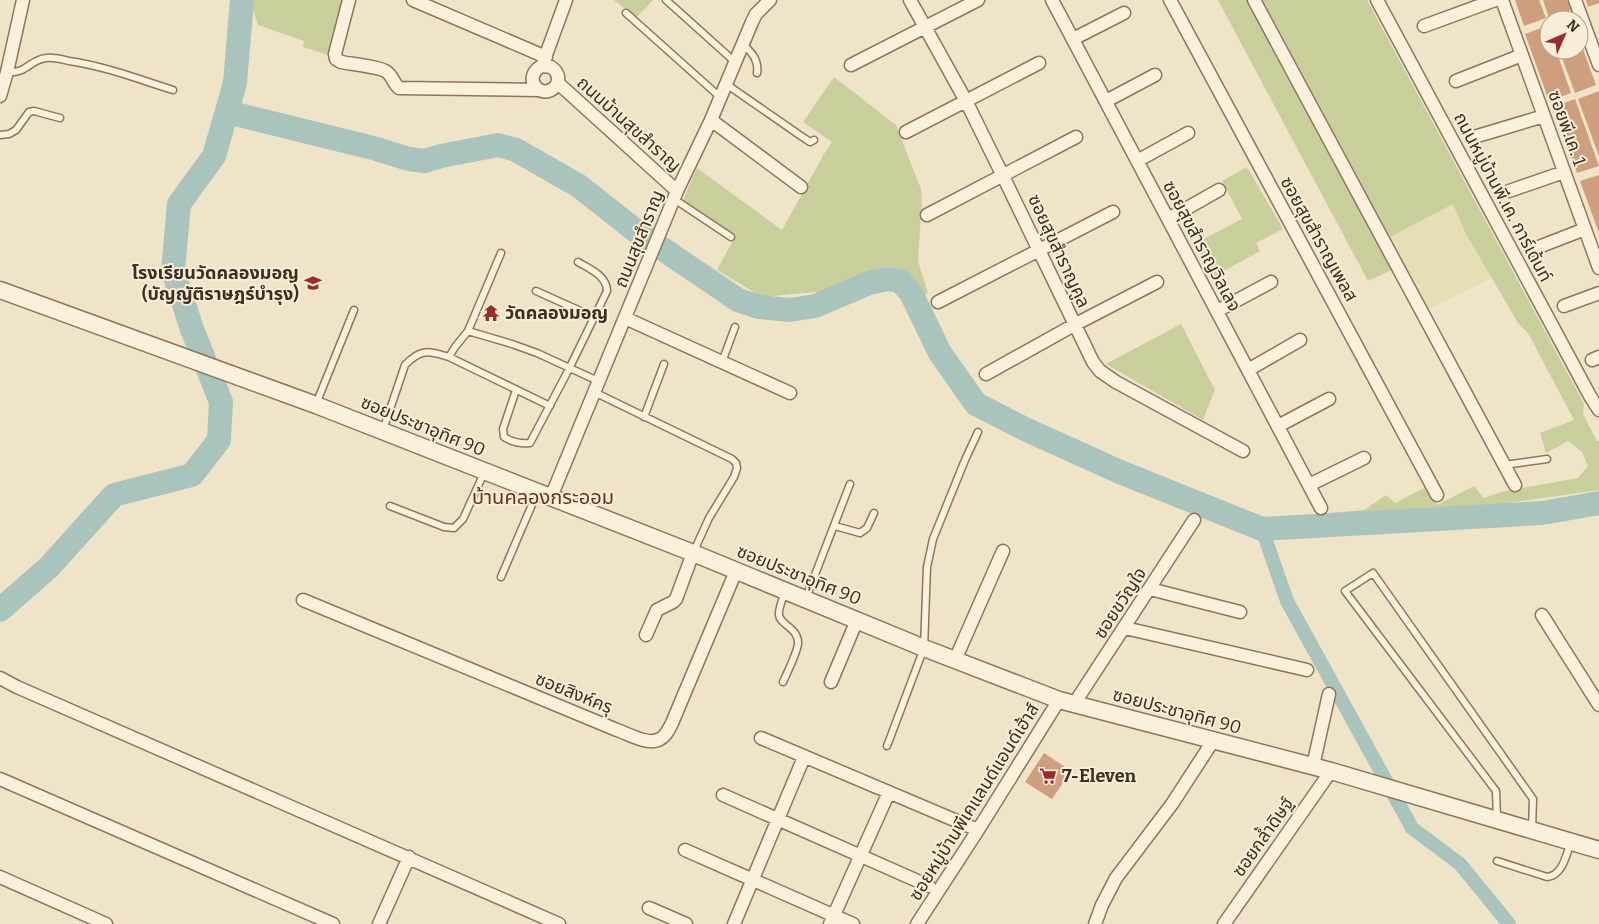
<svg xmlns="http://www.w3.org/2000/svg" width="1599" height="924" font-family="Bitter,'Noto Sans Thai',serif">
	<rect width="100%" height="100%" fill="#f0e4c8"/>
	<path fill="#e6deb5" d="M1453,203l13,31 26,44 -66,32 -38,-72z"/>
	<path fill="#c9cf9b" d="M250,0h93l-12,56 -28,-9 1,-6 -46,-16z
		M614,0h39l-17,18z
		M1218,0h30l146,269 -26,12z
		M1261,0h106l217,404 -1,10 14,27h2v49l-145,21 -172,6 82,-7 22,-15 9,8 29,-15 13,17 37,-19 10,12 17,-6 77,-14 10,-12 -6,-14 -14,-11 -22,12 -6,-20 34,-13 -46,-87 -10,-10 -52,-89 -13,-30 -65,34z
		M834,77l62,48 25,64 1,12 -4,60 10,32 -6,3 -14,-16 -10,-8 -13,-2 -30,6 -29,15 -64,6 -45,-27 19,-35 -53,-35 14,-32 85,62 42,-76 8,-12 -29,-20z
		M1247,167l36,62 -27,14 4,8 -47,26 -19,-33 48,-25 -20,-38z
		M1181,324l34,66 -12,30 -97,-56z"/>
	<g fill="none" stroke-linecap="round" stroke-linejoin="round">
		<path stroke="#a9c4bc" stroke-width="14" d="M1262,529l25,72 125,227 48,36 49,60"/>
		<path stroke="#a9c4bc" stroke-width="24" d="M227,112l146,36 36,11 16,2 16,-5 57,-11 18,5 63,36 57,45 102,69 21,7 31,3 25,-4 54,-23 19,-4 12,2 11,12 29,60 36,51 51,26 93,42 142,57 280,-16 57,-10
			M0,610l49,-43 65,-72 78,-20 27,-35 2,-38 -29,-73 -19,-58 6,-67 35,-48 21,-73 7,-83"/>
	</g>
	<path fill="#cf9f7d" d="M1515,0h24l7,18 -22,8z
		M1543,0h24l4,10 -22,8z
		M1586,0h13v3l-11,4z
		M1547,26l2,6v18h7l15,43 -22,8 -24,-67z
		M1579,38l17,47 -21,8 -16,-43h20z
		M1599,91v65l-21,-57z
		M1575,99l24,67 -22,7 -24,-66z
		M1599,175v58l-19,-52z
		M1044,753l27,18 -19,28 -27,-17z"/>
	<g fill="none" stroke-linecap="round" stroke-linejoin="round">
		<g stroke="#8d765c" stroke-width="9">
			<path id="service" d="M666,0l69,62
				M626,13l94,84
				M743,44c9,9 16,16 14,29
				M7,72c20,2 22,-12 39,-14 7,-1 15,1 23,3 35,5 69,18 104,29
				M726,84l75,52 9,6 4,-2
				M0,135l9,-1 7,-4 13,-18 5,-1 26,7
				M674,199l57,38
				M536,291l58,26
				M468,331l33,-78
				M449,357l101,49
				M722,362l13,-35
				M516,390l-13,39 1,8c8,5 17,7 26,6l39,-74 38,-78c0,-15 -17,-22 -29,-29
				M594,392l138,67 4,4 1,5 -3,9 -25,41 -15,33
				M316,404l38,-94
				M644,417l20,-53
				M383,430l22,-65c16,-17 24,-14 44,-8l6,-10 13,-16 44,13 25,9 61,28
				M1504,465l43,-6
				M390,506l54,21 10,1 9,-9 21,-46
				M835,526l25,7 7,-5 7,-15
				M501,577l36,-84
				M806,598l44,-114
				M783,682c4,-9 14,-29 15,-38 1,-16 -18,-19 -19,-29 -1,-6 4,-17 6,-23
				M887,746l37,-98 3,-81 6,-28 32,-79 13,-28
				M1497,818l-1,-27 -151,-200 28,-18 160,226 -1,30
				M1497,861l50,16c16,-2 19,-22 24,-35"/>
		</g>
		<g stroke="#8d765c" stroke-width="15">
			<path id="minor" d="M349,0l-14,54 1,5 5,3c10,2 40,5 46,10 6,5 7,12 12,16l140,2
				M413,0l133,57
				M910,0l56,101 37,75 90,186 7,9 16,11 127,69
				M1052,0l269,508
				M1170,0l267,495
				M1254,0l261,485
				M1377,0l213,396 9,14
				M1502,0l97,268
				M1575,0l24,65
				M1424,26l71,-26
				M1073,39l51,-26
				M851,65l127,-65
				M542,66l9,1c7,5 9,11 5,19 -16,17 -35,-10 -14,-20l24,-66
				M1456,81l66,-26
				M558,83l119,108
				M0,96l7,-24 16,-72
				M1106,101l49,-26
				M711,120l90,67
				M906,132l133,-69
				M1474,137l70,-21
				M1137,161l51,-28
				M1509,191l55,-19
				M927,215l149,-78
				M1168,219l51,-29
				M1531,250l54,-21
				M938,302l175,-90
				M1564,306l35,-13
				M1217,311l54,-29
				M625,318l165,75
				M1592,360l7,-3
				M1248,370l52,-30
				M986,374l88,-49 83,-43
				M1278,426l51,-27
				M1309,485l55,-27
				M551,497l126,-306 34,-71 41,-98 4,-8 14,-14
				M1150,589l90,23
				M303,600l314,130c12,4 31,16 43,9 6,-3 9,-10 12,-16l64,-152
				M1542,615l57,90
				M1125,628l182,42
				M646,635l11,-25 16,-8 3,-3 17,-46
				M955,660l48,-109
				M0,678l17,9 542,237
				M831,682l26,-62
				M1074,704l120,-184
				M761,738l217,92
				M1313,766l16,-72
				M0,779l333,145
				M723,795l206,91
				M685,850l168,74
				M0,877l106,47
				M649,908l37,16
				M379,924l30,-67
				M734,924l70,-167
				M830,924l59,-132
				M917,924l61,-94 81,-130
				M1095,924l7,-19 14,-27 56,-74 41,-63
				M1224,924l107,-153"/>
		</g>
		<g stroke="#8d765c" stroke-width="19">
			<path id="tertiary" d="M0,290l316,115 377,148 231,95 135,52 272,71 268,79"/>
		</g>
		<use href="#service" stroke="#faf1dc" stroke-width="6"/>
		<use href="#minor" stroke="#faf1dc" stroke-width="12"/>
		<use href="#tertiary" stroke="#faf1dc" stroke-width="16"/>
	</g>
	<defs>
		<g id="school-bare" transform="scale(1.35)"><path d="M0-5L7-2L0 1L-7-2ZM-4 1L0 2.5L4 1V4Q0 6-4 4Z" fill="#9e2a2b" stroke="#f7eed8" stroke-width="2.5" paint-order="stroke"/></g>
		<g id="temple-bare" transform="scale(1.35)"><path d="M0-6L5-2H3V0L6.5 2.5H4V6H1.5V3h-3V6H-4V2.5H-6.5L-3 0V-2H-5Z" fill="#9e2a2b" stroke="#f7eed8" stroke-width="2.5" paint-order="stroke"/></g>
		<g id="supermarket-bare" transform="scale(1.35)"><path d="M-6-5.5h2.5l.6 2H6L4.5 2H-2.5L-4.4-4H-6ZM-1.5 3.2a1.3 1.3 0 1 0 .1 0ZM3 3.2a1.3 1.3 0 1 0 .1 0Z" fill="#9e2a2b" stroke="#f7eed8" stroke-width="2.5" paint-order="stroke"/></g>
	</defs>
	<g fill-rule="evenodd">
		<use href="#school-bare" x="313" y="283"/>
		<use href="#temple-bare" x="491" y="313"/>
		<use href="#supermarket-bare" x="1048" y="776"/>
	</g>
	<g text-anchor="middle" stroke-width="4" stroke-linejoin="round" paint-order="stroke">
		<g font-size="18" fill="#3d2e20" stroke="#f7eed8">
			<text transform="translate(629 124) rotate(42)" y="6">ถนนบ้านสุขสำราญ</text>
			<text transform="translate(1567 128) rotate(70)" y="6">ซอยพี.เค. 1</text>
			<text transform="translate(1503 197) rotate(62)" y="6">ถนนหมู่บ้านพี.เค. การ์เด้นท์</text>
			<text transform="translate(639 239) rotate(-68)" y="6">ถนนสุขสำราญ</text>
			<text transform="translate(1319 239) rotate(61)" y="6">ซอยสุขสำราญเพลส</text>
			<text transform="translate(1202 246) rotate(62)" y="6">ซอยสุขสำราญวิลเลจ</text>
			<text transform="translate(1059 251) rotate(65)" y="6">ซอยสุขสำราญคูล</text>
			<text transform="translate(423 426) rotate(22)" y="6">ซอยประชาอุทิศ 90</text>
			<text transform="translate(799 575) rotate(22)" y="6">ซอยประชาอุทิศ 90</text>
			<text transform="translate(1120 603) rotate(-57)" y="6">ซอยขวัญใจ</text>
			<text transform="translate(574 693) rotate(22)" y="6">ซอยสิงห์ครุ</text>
			<text transform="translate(1177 711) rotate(15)" y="6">ซอยประชาอุทิศ 90</text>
			<text transform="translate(974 802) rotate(-58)" y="6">ซอยหมู่บ้านพีเคแลนด์แอนด์เฮ้าส์</text>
			<text transform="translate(1263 837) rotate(-55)" y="6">ซอยกล้ำดิษฐ์</text>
		</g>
		<g font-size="18" font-weight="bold" fill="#3d2e20" stroke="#f7eed8" text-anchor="start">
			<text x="299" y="279" text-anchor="end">โรงเรียนวัดคลองมอญ<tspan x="299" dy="21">(บัญญัติราษฎร์บำรุง)</tspan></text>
			<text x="505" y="319">วัดคลองมอญ</text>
			<text x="1062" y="782">7-Eleven</text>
		</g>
		<g font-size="20" fill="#6b2e1e" stroke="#f7eed8">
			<text x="543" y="504">บ้านคลองกระออม</text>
		</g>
	</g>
	<g transform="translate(1564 35) rotate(45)"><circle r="24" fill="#f7eed8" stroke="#ada18e"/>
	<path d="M0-4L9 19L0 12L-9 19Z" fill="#9e2a2b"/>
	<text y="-8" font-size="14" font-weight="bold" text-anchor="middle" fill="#3d2e20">N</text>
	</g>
</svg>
